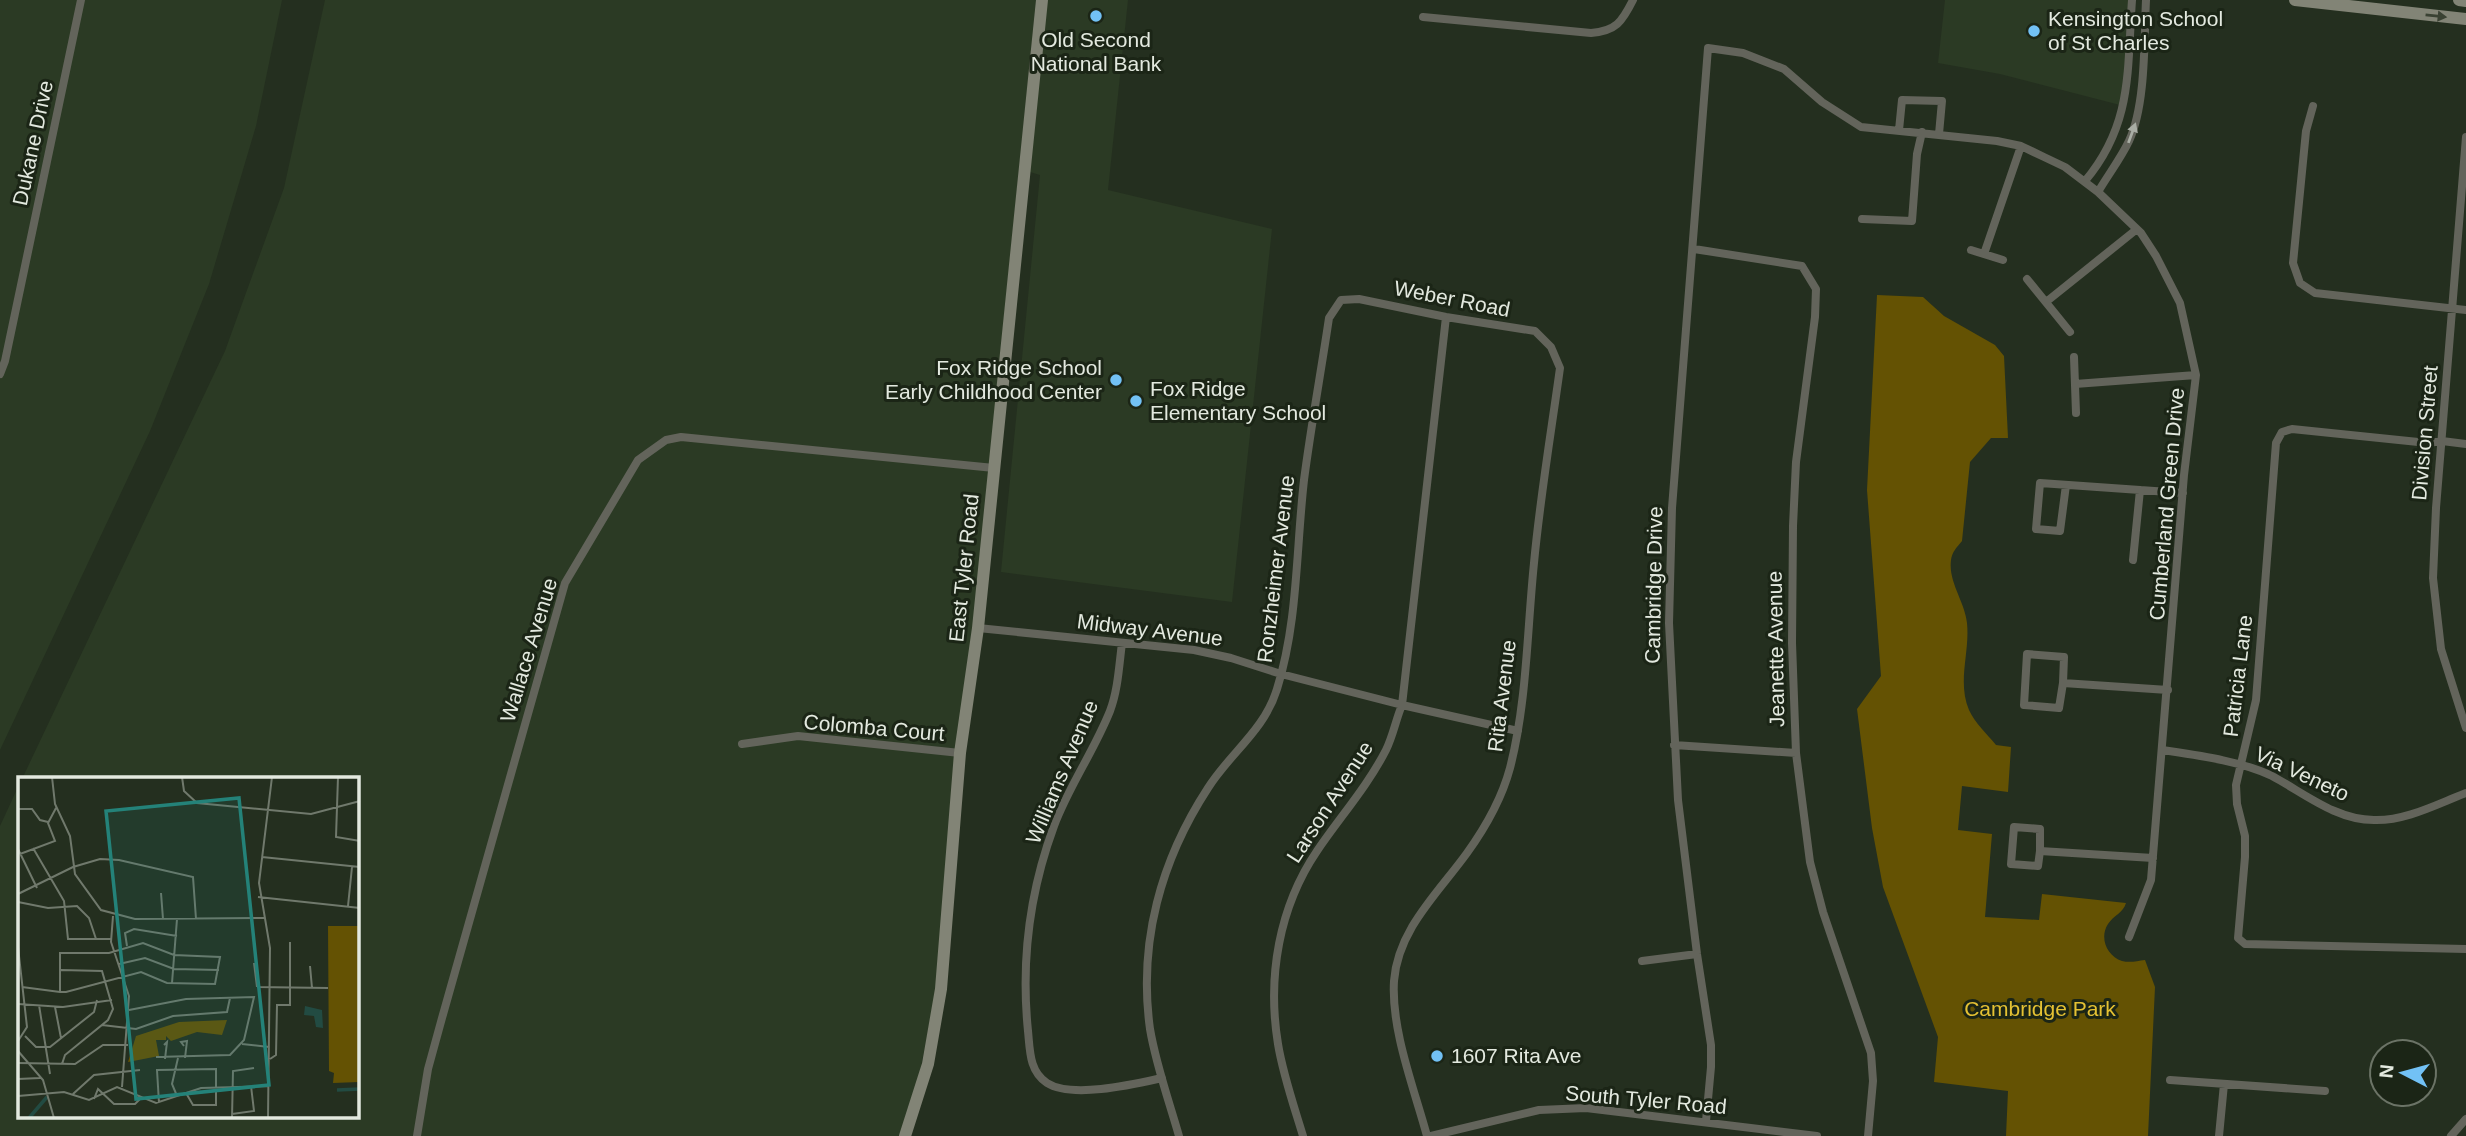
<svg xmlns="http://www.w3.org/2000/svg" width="2466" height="1136" font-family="Arial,sans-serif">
	<rect width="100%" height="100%" fill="#242f1f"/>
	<path fill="#2b3a24" d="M0,0h282l-26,126 -47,158 -59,147 -150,319z
		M325,0h711l-99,984 -17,88 -21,64h-899v-310l19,-41v332h338v-338h-335l203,-428 59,-163z
		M1047,0h81l-20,190 164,39 -40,373 -231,-30 39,-397 -10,-3z
		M1945,0h184l-5,76 -4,29 -120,-31 -62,-11z"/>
	<path fill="#645203" d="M1877,295l46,2 21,19 51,29 9,11 4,82h-17l-21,24 -8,79c-5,6 -10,11 -11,19 -3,22 14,42 16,63 3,30 -10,58 2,87 6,13 18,24 27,35l15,2 -3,45 -46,-6 -4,44 34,4 -7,83 54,3 3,-26 84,9c-3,10 -12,12 -18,21 -9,14 -1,32 14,37 8,2 15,0 23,-1l10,27 -7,149h-142l2,-45 -74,-9 4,-45 -55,-150 -11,-59 -15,-119 24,-33 -14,-186z"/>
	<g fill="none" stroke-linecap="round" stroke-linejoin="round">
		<path stroke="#63645b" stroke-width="8" d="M1423,17l168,16c25,-2 31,-11 42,-33
			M2313,106l-7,25 -13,132 7,20 15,10 151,17
			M1899,130l3,-30 40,1 -3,33
			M2466,137l-30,371 -3,70 8,71 25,79
			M2085,181c48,-57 42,-111 47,-181
			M2098,192c10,-17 23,-34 31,-51 17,-36 15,-101 17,-141
			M1862,219l50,2 5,-67 5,-22
			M1694,249l108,17 14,23 -1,28 -19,145 -3,64 -1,117 4,110 14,109 13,50 48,141 2,28 -5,55
			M1971,250l32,10
			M1984,254l37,-108
			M2027,279l43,53
			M2046,302l91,-73
			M2074,357l2,56
			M0,374l5,-13 76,-361
			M2075,384l121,-9
			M2466,444l-24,-3 -14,2 -136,-14 -10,3 -6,11 -20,257 -20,85 1,19 8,32v21l-7,81 7,6 221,5
			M2066,485l-6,46 -24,-2 4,-46 143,10
			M2133,560l7,-70
			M978,628l216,22 37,8 50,16 121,31 116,26
			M1122,643c-3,23 -4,47 -12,68 -16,40 -41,75 -56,115 -24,65 -33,136 -26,205 2,19 1,40 19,52 25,16 88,1 115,-5
			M2063,683l-4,25 -35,-3 3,-51 37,3 -1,26 105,7
			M742,744l56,-8 162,17
			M1674,745l122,8
			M2162,750c33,5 80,11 110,26 32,17 64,44 102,44 32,1 63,-16 92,-27
			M2040,851l-2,15 -27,-2 3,-37 26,2v22l113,7
			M1642,961l55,-7
			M2170,1080l155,11
			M1706,1121l5,-54v-22l-14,-91 -19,-154 -9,-177 3,-115 36,-460 35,5 41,16 38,33 39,25 136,14 24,5 23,11 21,10 33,25 43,41 15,23 24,47 16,72 -12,100 -33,405 -22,57
			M417,1136l11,-67 14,-51 123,-435 73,-123 28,-20 15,-3 313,31
			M1179,1136c-10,-35 -23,-71 -29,-107 -12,-87 11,-169 58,-241 22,-35 56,-57 69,-99 21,-67 19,-139 27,-209 7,-54 17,-108 25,-162l12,-18 18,-1 87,18 89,14 16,16 9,21c-9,65 -20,130 -26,195 -7,68 -7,139 -24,205 -8,30 -25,60 -43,85 -28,39 -69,76 -73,128 -3,49 20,107 33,155
			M1303,1136c-9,-30 -20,-61 -25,-92 -11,-67 1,-137 39,-193 23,-34 50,-64 69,-101 7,-14 10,-31 16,-45l44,-388
			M1431,1136l108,-26 47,-2 231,28
			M2219,1136l5,-52
			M2451,1136l15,-17"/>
		<path stroke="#828476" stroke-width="12" d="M2295,0l171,19
			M2459,0l7,1
			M905,1136l23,-72 13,-75 19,-236 18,-125 64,-628"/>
	</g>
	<defs><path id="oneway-solid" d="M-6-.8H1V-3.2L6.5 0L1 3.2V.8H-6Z" transform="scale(1.75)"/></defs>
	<use fill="#3a4233" href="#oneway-solid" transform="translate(2436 16) rotate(6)"/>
	<use fill="#a9ada4" href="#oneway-solid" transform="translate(2132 133) rotate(-70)"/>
	<g fill="#72c1f5" stroke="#1b2516" stroke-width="2.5">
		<circle cx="1096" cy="16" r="7"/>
		<circle cx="2034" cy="31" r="7"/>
		<circle cx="1116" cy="380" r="7"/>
		<circle cx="1136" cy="401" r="7"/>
		<circle cx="1437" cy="1056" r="7"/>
	</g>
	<g text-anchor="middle" stroke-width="6" stroke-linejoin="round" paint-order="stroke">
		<g font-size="21" fill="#e3e9df" stroke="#1b2516" text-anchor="start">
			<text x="2048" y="26">Kensington School<tspan x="2048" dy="24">of St Charles</tspan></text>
			<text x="1096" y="47" text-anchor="middle">Old Second<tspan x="1096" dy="24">National Bank</tspan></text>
			<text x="1102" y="375" text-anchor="end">Fox Ridge School<tspan x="1102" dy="24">Early Childhood Center</tspan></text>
			<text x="1150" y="396">Fox Ridge<tspan x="1150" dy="24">Elementary School</tspan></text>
			<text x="1451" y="1063">1607 Rita Ave</text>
		</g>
		<g font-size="21" fill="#e3e9df" stroke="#1b2516">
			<text transform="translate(33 143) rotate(-78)" y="7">Dukane Drive</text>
			<text transform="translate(1452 299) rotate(11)" y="7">Weber Road</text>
			<text transform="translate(2425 433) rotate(-85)" y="7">Division Street</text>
			<text transform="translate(2167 504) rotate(-85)" y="7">Cumberland Green Drive</text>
			<text transform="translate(964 568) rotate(-84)" y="7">East Tyler Road</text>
			<text transform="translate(1276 569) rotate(-83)" y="7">Ronzheimer Avenue</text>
			<text transform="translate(1654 585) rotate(-89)" y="7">Cambridge Drive</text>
			<text transform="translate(1150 630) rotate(7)" y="7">Midway Avenue</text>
			<text transform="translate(1776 649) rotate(-91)" y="7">Jeanette Avenue</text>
			<text transform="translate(529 650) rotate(-73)" y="7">Wallace Avenue</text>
			<text transform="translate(2238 676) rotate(-83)" y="7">Patricia Lane</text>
			<text transform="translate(1502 696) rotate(-83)" y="7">Rita Avenue</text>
			<text transform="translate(874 728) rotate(5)" y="7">Colomba Court</text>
			<text transform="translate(1062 772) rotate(-67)" y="7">Williams Avenue</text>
			<text transform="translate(2302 774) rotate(25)" y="7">Via Veneto</text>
			<text transform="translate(1330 802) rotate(-57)" y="7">Larson Avenue</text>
			<text transform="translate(1646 1100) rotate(5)" y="7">South Tyler Road</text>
		</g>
		<g font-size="21" fill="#e4c133" stroke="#1b2516">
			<text x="2040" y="1016">Cambridge Park</text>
		</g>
	</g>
	<g transform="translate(18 777)">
		<rect width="341" height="341" fill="#242f1f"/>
		<path d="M310,149h31v156l-26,1 1,-10 -5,-2zM209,243l-5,15 -25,-3 -26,9 -5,-5v4h-10l3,16 -31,6 8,-26 43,-14z" fill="#645203"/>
		<path d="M287,229l17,4 1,18 -7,-1 -2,-11 -10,-1z" fill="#224b42"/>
		<path fill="none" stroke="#224b42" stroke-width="3.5" d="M319,313l23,-1M11,341l18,-21"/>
		<path fill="none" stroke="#70796c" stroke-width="2" d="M34,0l3,27 15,32 5,38 26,36 34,9 130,-1M164,0l2,14 13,12 114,11 49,-13M320,0l-2,60 24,4M0,32h14l8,11 8,2M15,71l31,53 4,38h43M0,72l19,39M2,77l35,-13 -7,-18 8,-15M244,80l98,10M143,116l2,26M0,117l55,-27 27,-8 19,1 74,17 3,42M240,120l102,11M0,125l30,6 29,-2 12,12 7,21M330,129l4,-39M95,139l-2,26 18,54 -7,91M109,169l-2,-13 9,-4 43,7M0,170l9,80 -9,14M236,186l3,24M101,187l26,-6 29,11 45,1M292,189l2,22M43,193l41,1 11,38 -5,11 -43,35 -3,9M154,206l5,-64M4,210l38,5h6l75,-20 26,11 48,1 5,-27 -46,-2 -31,-12 -34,10h-49v39M239,210l71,1M0,227l45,3 49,-7M21,228l11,69M37,230l6,31M111,233l57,-11 68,-2 -10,43 -14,15 -74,2M84,248l34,4 37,-13 54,-4 3,-14M7,259l11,11h14l44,-35 3,-12M224,267l27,3M146,268l3,-3 -2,17M166,269l-3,-4 6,-1 -2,17M0,274l25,29 11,38M252,282l6,-4 1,-50h13v-63M0,286l57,1 28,-19h25M0,302l22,-1M55,317l21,-19 46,-5M0,319l46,-4 25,8 28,-13 39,16 45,-15 68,-2M159,319l-5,-12 6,-26M76,322l4,-10 16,15h21l5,-5M141,326l-2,-33 59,-1v36h-23l-7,-12M214,337l22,-3 -3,-25M214,341l1,-47 21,-3M250,341l2,-170 -11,-65 13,-106"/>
		<path fill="#248279" fill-opacity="0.15" stroke="#248279" stroke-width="3.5" d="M221,21l30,287 -133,14 -30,-288z"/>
		<rect width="341" height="341" fill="none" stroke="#e3e9df" stroke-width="3.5"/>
	</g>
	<g transform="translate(2403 1073) rotate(276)"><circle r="33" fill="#1b2516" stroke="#6b7366" stroke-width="2"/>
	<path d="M0-5L12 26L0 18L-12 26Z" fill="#72c1f5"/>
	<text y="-10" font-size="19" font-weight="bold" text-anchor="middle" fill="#e3e9df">N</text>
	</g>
</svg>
